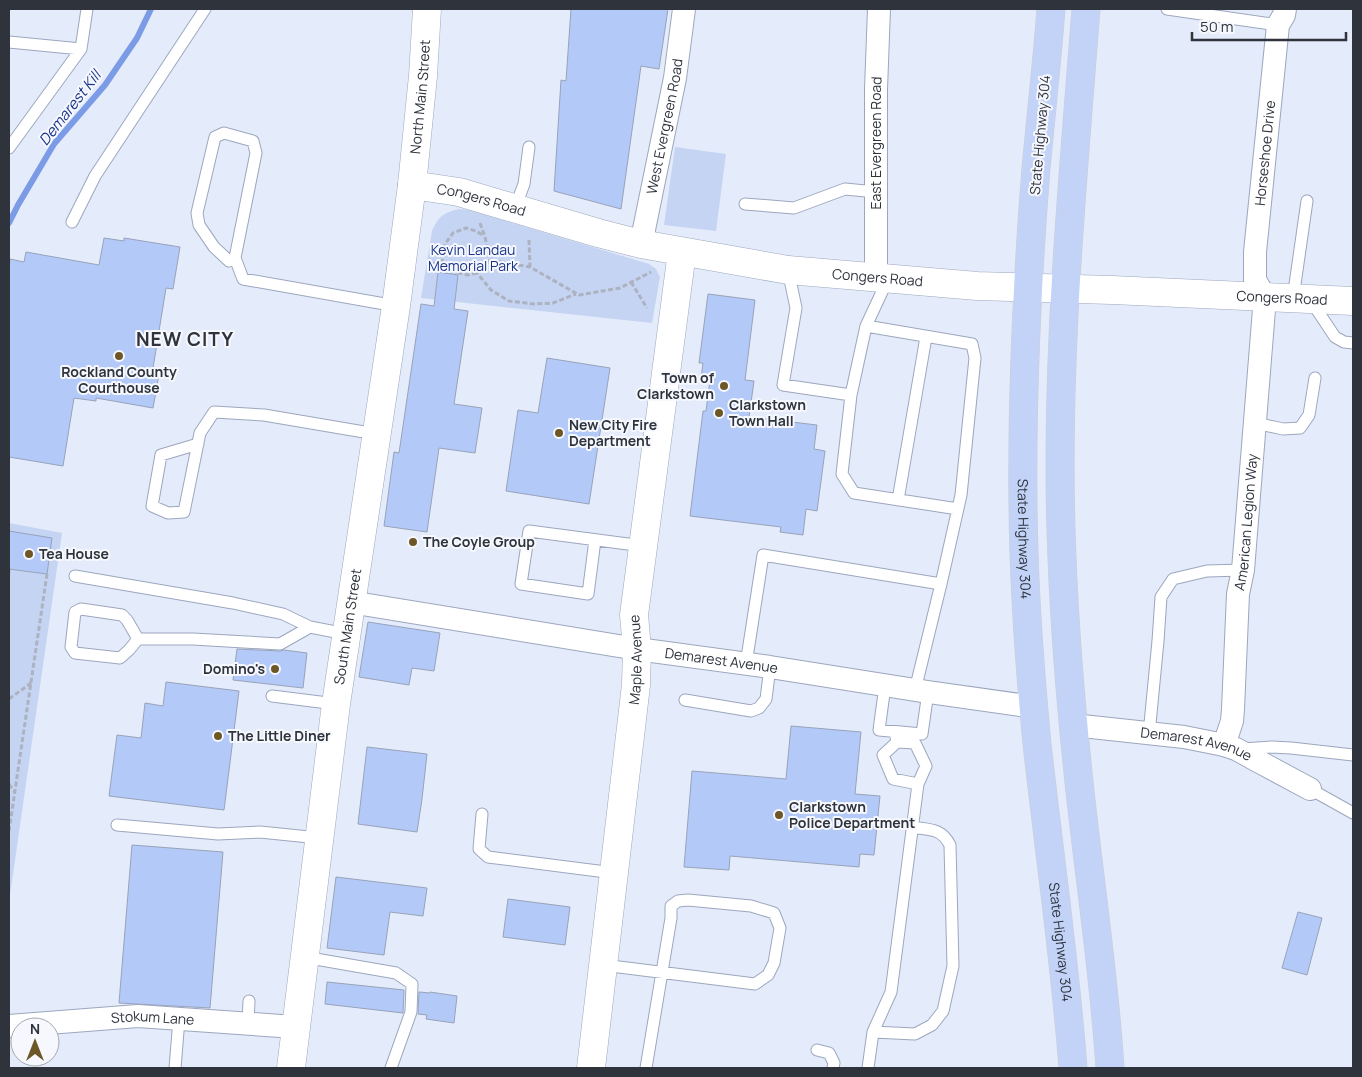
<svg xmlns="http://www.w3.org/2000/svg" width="1362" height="1077" font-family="Manrope,sans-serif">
	<rect width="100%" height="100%" fill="#e4ebfa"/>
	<path fill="#c5d4f3" d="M675,147l51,7 -10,77 -52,-6z
		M459,209l10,1 180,54 7,5 4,8 -8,46 -231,-25 11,-67c7,-15 11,-18 27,-22z
		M9,523l53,10 -53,369z"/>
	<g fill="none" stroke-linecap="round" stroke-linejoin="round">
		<path stroke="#7b9be6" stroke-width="6" d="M9,223l9,-18 36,-61 51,-59 32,-47 14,-29"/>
	</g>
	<path fill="#b3c9f8" stroke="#98a3ba" d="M571,9h97l-9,60 -18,-3 -20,143 -67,-18 7,-111 5,1z
		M104,238l20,3v-3l56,9 -7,42 -7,-1 -13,80 7,1 -7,39 -57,-10v3l-22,-3 -11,68 -54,-9v-188l1,-10 14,3 2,-10 73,13z
		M438,272l20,3 -4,34 14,2 -14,93 28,4 -7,45 -36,-5 -12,84 -43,-6 10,-74 5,1 22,-149 13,2z
		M708,294l47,6 -10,80 9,1 -5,36 68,8 -3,24 11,2 -8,60 -11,-2 -3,26 -23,-3 1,-5 -91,-11 13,-105h3l4,-31 -9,-1 2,-16h-4z
		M547,358l63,10 -21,136 -83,-13 12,-81 20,3z
		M9,531l43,7 -5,36 -38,-5z
		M368,622l72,11 -6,38 -22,-3 -3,17 -50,-8z
		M237,649l43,2 4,-1 23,3 -4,35 -70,-8z
		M166,682l73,9 -15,119 -115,-14 8,-61 24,3 4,-35 18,3z
		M791,726l70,6 -6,62 25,2 -6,59 -14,-1 -1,13 -129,-11 -1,14 -45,-3 8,-96 94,8z
		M367,747l60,7 -5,45 -5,33 -59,-8z
		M132,845l91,7 -13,156 -91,-5z
		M336,877l91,11 -4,28 -33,-4 -6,43 -57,-7z
		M508,899l62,8 -5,38 -62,-8z
		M1298,912l24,6 -15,57 -25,-7z
		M327,982l77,8 -1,23 -78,-9z
		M419,992l11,1v-1l27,4 -3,27 -28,-4 1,-4 -9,-1z"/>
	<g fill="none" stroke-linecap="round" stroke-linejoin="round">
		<g stroke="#9ca7be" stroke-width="13">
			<path id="lane" d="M1167,9l111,16
				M9,42l72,7 6,-40
				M9,148l72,-99
				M745,204l49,4 51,-19 31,3
				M515,208l9,-24 5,-37
				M72,222l23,-46 110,-167
				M235,258l-6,3 -15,-14 -15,-22 -2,-12 18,-76 9,-4 29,8 3,12 -21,105 8,21 153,27
				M788,270l8,38 -13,77 68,10 15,-69 22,-47
				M1293,298l14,-97
				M1311,301l24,36 9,5 9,1
				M866,326l106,18 3,14 -14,137 -20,89
				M851,395l-9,79 12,19 104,16
				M1255,423l28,6 17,-1 9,-13 6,-37
				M198,444l-37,11 -9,51 16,7 16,-1 16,-79 14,-21 50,3 112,19
				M898,500l28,-163
				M595,540l-7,54 -67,-10 8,-53 114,15
				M75,576l158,27 50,11 27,13 36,7
				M81,609l41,6 5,5 11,19 -9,11 -9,8 -45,-5 -4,-6 4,-35z
				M138,639h55l87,5 30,-17
				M746,664l17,-109 178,29 -26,106
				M885,686l-6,44 43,4 6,-42
				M272,696l64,8
				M685,700l66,11 8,-3 7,-9 4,-32
				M895,732l2,10 -14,13 10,24 25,5 8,-18 -11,-23 -18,-1
				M1149,734l9,-93 3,-44 12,-18 34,-8 36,-1
				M1242,749l30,-2 19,1 62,7
				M1310,789l43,24
				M482,814l-3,35 9,8 126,16
				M117,825l101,9 42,-2 59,6
				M304,957l92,16 16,11 -1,28 -20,56
				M603,965l152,19 13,-9 6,-12 6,-35 -6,-15 -23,-7 -63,-6 -10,1 -7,5v12l-25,150
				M248,1024l1,-23
				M873,1032l42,2 17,-9 11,-14 10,-45 -3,-121c-9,-17 -20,-15 -38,-18
				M817,1050l12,3 5,10 -1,5
				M175,1068l4,-49
				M868,1068l5,-36 18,-40 27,-208"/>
		</g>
		<g stroke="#9ca7be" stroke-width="24">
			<g id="street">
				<path id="s1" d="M641,244l34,-166 9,-69"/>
				<path id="s2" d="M876,278v-189l3,-80"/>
				<path id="s3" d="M350,602l287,47 133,18 158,25 106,15"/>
				<path id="s4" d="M1073,725l111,12 40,8 12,4 20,11 54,29"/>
				<path id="s5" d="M1224,745l8,-24 1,-12 5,-115 5,-24 22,-273 -10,-17v-28l23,-227 6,-10 1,-6"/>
				<path id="s6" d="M9,1026l129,-10 157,11"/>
			</g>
		</g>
		<g stroke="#9ca7be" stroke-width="29">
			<g id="secondary">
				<path id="s7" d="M412,185l47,7 139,41 43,11 147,26 189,16 135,4 241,11"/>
				<path id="s8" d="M291,1068l45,-364 60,-398 16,-121 11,-109 4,-67"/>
				<path id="s9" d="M591,1068l45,-383 1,-36 -3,-34 48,-363"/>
			</g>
		</g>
		<g stroke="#cdced0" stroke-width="29">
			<g id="primary">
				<path id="s10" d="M1051,9c-4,53 -10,106 -15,159 -10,128 -16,256 -12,385 2,64 7,128 13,191 12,108 28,216 36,324"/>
				<path d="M1086,9c-14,182 -32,365 -24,549 3,75 9,149 17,224 10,95 25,190 31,286"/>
			</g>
		</g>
		<path stroke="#acb2bf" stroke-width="3" stroke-dasharray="5 2.5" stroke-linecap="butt" d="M480,223l5,14 5,23 40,7 49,28 41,-7 31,-16
			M529,240l1,27
			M490,260l-13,13 14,17 18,11 25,3 19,-1 23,-9
			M430,264l12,-2
			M477,273l-9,2 -17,-4 -9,-9 3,-18 8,-11 13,-5 10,3 8,5
			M631,282l16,26
			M9,573v-4
			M9,699l22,-16
			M9,784l5,7
			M9,831l38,-257"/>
		<use href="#lane" stroke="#fff" stroke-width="11"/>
		<use href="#street" stroke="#fff" stroke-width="22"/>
		<use href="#secondary" stroke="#fff" stroke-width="28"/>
		<use href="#primary" stroke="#c2d3f7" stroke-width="28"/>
	</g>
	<g fill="#6d5727" stroke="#f6f8fe" stroke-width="2">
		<circle cx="119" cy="356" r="5"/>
		<circle cx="724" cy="386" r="5"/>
		<circle cx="719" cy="413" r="5"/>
		<circle cx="559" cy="433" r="5"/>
		<circle cx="413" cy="542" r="5"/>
		<circle cx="29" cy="554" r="5"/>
		<circle cx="275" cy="669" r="5"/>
		<circle cx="218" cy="736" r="5"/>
		<circle cx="779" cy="815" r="5"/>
	</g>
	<g text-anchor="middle" stroke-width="4" stroke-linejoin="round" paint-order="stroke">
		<g font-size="14" fill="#2e333c" stroke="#f6f8fe">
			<text dy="5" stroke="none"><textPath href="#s8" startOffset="980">North Main Street</textPath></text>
			<text dy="5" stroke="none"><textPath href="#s1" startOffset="120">West Evergreen Road</textPath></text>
			<text transform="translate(1040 135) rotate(-85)" y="5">State Highway 304</text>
			<text dy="5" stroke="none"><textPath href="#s2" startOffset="135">East Evergreen Road</textPath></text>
			<text dy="5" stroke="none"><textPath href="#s5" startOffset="598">Horseshoe Drive</textPath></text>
			<text dy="5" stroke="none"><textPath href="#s7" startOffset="71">Congers Road</textPath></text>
			<text dy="5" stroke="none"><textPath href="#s7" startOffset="476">Congers Road</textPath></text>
			<text dy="5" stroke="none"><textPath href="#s7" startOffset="881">Congers Road</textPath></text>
			<text dy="5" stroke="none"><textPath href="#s5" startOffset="225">American Legion Way</textPath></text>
			<text dy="5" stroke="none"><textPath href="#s10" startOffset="531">State Highway 304</textPath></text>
			<text dy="5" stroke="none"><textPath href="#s8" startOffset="445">South Main Street</textPath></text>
			<text dy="5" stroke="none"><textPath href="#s9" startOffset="411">Maple Avenue</textPath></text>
			<text dy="5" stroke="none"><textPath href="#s3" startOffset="376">Demarest Avenue</textPath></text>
			<text dy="5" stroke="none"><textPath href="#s4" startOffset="125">Demarest Avenue</textPath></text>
			<text dy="5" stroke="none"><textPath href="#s10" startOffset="936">State Highway 304</textPath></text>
			<text dy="5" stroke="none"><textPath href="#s6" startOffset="144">Stokum Lane</textPath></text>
		</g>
		<g font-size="14" fill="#183389" stroke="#f6f8fe">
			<text x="473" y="255">Kevin Landau<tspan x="473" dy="16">Memorial Park</tspan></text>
		</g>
		<g font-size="14" font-weight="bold" fill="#2e333c" stroke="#f6f8fe" text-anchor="start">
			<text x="119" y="377" text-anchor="middle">Rockland County<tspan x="119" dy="16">Courthouse</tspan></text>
			<text x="714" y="383" text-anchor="end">Town of<tspan x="714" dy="16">Clarkstown</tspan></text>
			<text x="729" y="410">Clarkstown<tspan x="729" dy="16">Town Hall</tspan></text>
			<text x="569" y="430">New City Fire<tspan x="569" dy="16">Department</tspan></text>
			<text x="423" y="547">The Coyle Group</text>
			<text x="39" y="559">Tea House</text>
			<text x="265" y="674" text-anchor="end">Domino's</text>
			<text x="228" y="741">The Little Diner</text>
			<text x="789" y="812">Clarkstown<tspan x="789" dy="16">Police Department</tspan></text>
		</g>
		<g font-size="15" font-style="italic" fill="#1a358b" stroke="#f6f8fe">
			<text transform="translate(70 108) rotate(-52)" y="5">Demarest Kill</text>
		</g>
		<g font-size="19" font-weight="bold" letter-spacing="1" fill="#2e333c" stroke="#f6f8fe">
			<text x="185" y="346">NEW CITY</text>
		</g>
	</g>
	<rect width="1362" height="1077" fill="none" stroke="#2e333c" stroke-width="20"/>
	<g transform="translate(35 1042)"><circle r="24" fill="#f6f8fe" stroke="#a6a9b0"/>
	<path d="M0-4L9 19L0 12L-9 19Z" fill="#6d5727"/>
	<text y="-8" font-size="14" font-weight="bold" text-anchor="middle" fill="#2e333c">N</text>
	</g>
	<path d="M1192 32v8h154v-8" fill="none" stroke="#2e333c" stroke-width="2.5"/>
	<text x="1200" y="32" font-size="15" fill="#2e333c" stroke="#f6f8fe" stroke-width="4" paint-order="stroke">50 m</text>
</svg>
